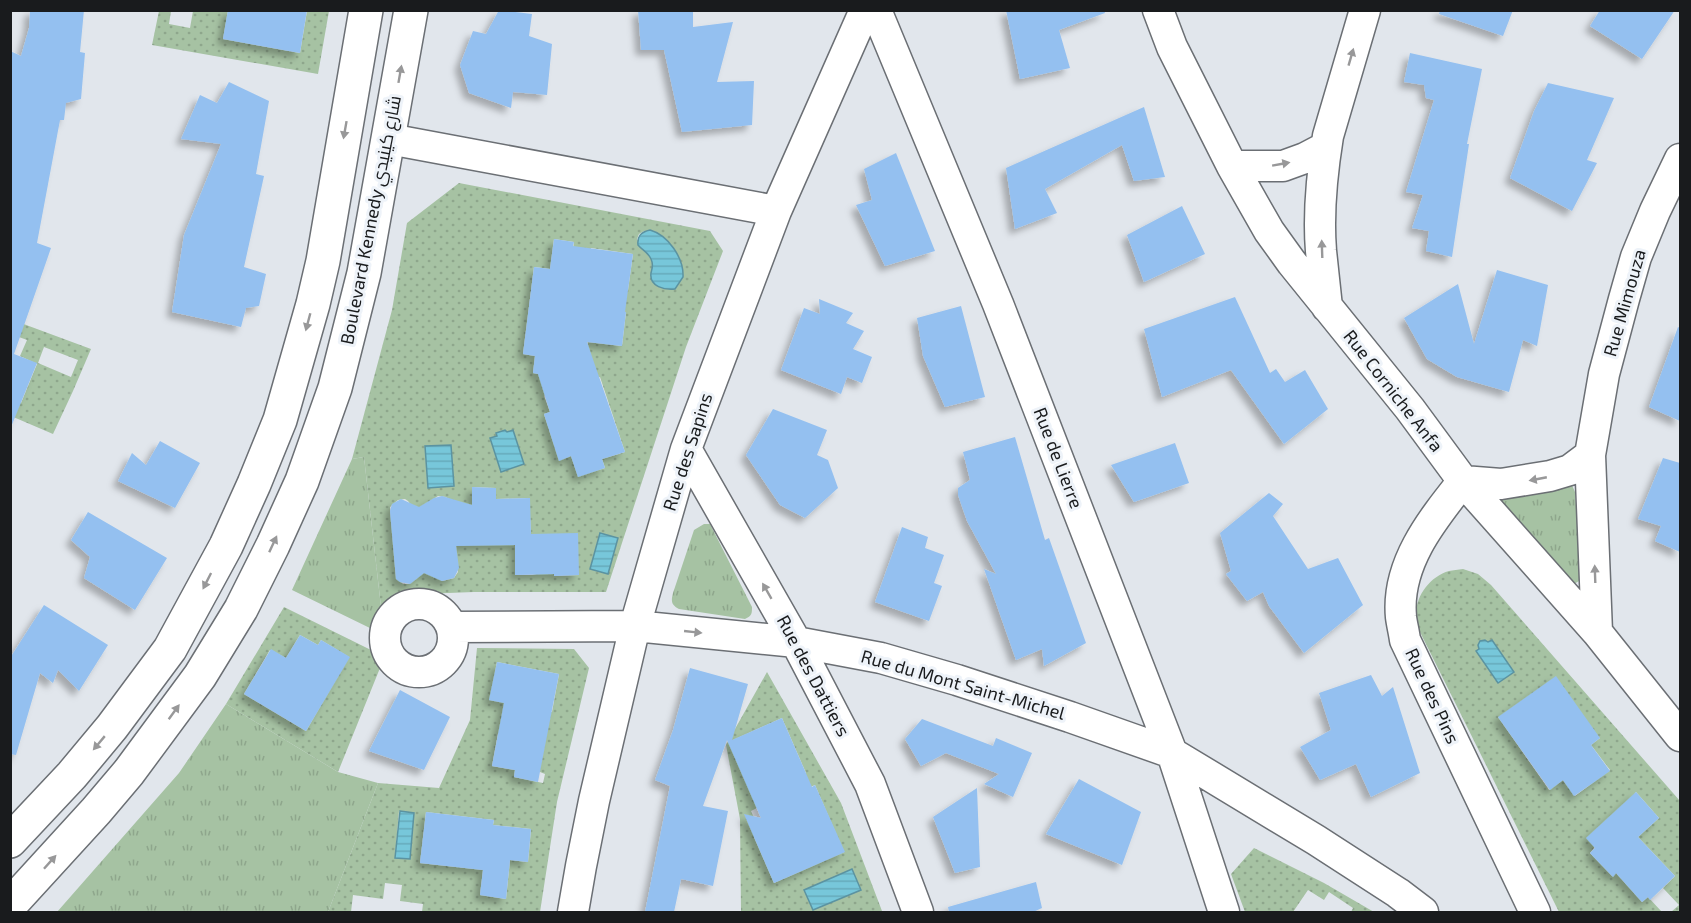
<svg xmlns="http://www.w3.org/2000/svg" width="1691" height="923" font-family="'Exo 2',Cairo,sans-serif">
	<defs>
		<pattern id="grass-tufts" width="24" height="20" patternUnits="userSpaceOnUse" patternTransform="scale(1.5)"><rect width="24" height="20" fill="#a6c2a3"/><path d="M3 7l-1-3M5 7V3M7 7l1-3M15 17l-1-3M17 17v-4M19 17l1-3" fill="none" stroke="#8ea68c"/></pattern>
		<pattern id="garden-dots" width="8" height="8" patternUnits="userSpaceOnUse" patternTransform="scale(1.5)"><rect width="8" height="8" fill="#a6c2a3"/><path d="M2 2h.1M6 6h.1" fill="none" stroke="#8ea68c" stroke-width="1.8" stroke-linecap="round"/></pattern>
		<pattern id="water-rules" width="6" height="5" patternUnits="userSpaceOnUse" patternTransform="scale(1.5)"><rect width="6" height="5" fill="#77c7da"/><path d="M0 2.5h6" fill="none" stroke="#6ab"/></pattern>
		<filter id="shadow"><feDropShadow dx="-5.5" dy="5.5" stdDeviation="3" flood-color="#0004"/></filter>
	</defs>
	<rect width="100%" height="100%" fill="#e1e6ec"/>
	<path fill="url(#grass-tufts)" d="M364,457l17,150 -7,23 -82,-40 60,-131z
		M1571,483l4,9 6,83 -2,6 -5,3 -6,-4 -70,-79 3,-4z
		M704,524h6l42,83c0,6 0,9 -7,12l-66,-10c-8,-4 -8,-8 -6,-16l21,-63z
		M226,704l112,68 40,11 -50,129h-271l122,-139z"/>
	<path fill="url(#garden-dots)" fill-rule="evenodd" d="M159,11h12l-2,13 21,4 3,-17h35l-5,28 77,14 7,-42h22l-11,63 -166,-29z
		M459,183l251,48 13,20 -37,96 -80,245h-132l-78,3 -15,12 -17,-150 -12,2 40,-149 15,-87zM644,231c5,1 11,2 15,3 13,6 25,30 24,43l-27,8c-8,-8 -1,-14 -4,-24 -2,-8 -10,-15 -15,-22l2,-5zM554,239l20,3 -4,30 17,2 4,-26 42,6 -5,36 -16,20 14,2 -4,34 -34,-4 -3,23 -33,11 -19,-3 2,-17 -12,-2 11,-87 16,2zM600,377l25,75 -23,7 3,9 -27,8 -7,-20 -12,4 -15,-46 6,-2 -6,-16zM472,487l24,1v11l33,-1 2,36 48,41 -25,1v-6l-22,5h-16l-1,-30zM438,496l8,1 6,7 6,68 -4,6 -12,3 -25,-24v21l-8,6h-6l-7,-7 -6,-70 8,-7 7,-1 3,2 23,30 -2,-29z
		M10,319l81,30 -18,42 -20,43 -42,-18v-17l10,4 16,-39 -17,-8 7,-16 -16,-6zM44,347l34,13 -7,17 -33,-14z
		M1463,569l15,5 13,11 189,216v111h-9l8,-7 -16,-17 12,-12 -37,-39 21,-19 -23,-26 -46,61 22,23 4,-3 26,29 6,-5 14,15h-103l-141,-284c-1,-5 -3,-10 -2,-14 0,-19 15,-38 33,-43 4,-1 9,-1 14,-2zM1498,717l102,21 -9,7 19,25 -35,26 -12,-16 -14,10z
		M284,607l87,43 9,18 -42,104 -112,-68zM300,635l18,10 3,-5 28,17 -43,74 -62,-37 26,-44 16,8z
		M477,648l97,1 15,19 -32,134 -17,110h-118l1,-8 -23,-3 2,-16 -17,-2 -2,16 -30,-4 -2,17h-23l50,-129 61,5 31,-68zM497,662l62,12 -7,38 -62,-12zM498,733l42,39 5,2 -2,9 -29,-6 1,-7 -23,-4zM399,811l15,2 -5,46 -14,-2zM426,812l68,8 -1,5 38,4 -3,33 -18,-2 -4,39 -26,-4 3,-25 -63,-7z
		M767,672l74,131 41,108 -6,1h-135l-1,-93 -14,-74zM782,718l24,55 -5,18 14,-6 29,67 -70,31 -20,-46 7,-3 -10,-23 6,-3 -24,-68z
		M1254,848l70,35 50,29h-23l2,-4 -24,-16 -5,8 -16,-10 -15,22h-48l-14,-38z"/>
	<path fill="url(#water-rules)" stroke="#5b93a1" stroke-width="1.5" d="M650,230c18,5 34,28 33,47l-8,12c-10,1 -26,-2 -24,-16 1,-5 3,-8 0,-14 -3,-7 -9,-9 -13,-14 -1,-9 3,-13 12,-15z
		M505,430l2,2 6,-2 11,34 -23,8 -11,-34 7,-2 -1,-3z
		M451,445l3,41 -26,2 -3,-42z
		M600,533l18,5 -10,36 -18,-5z
		M1485,640l3,2 4,-2 22,32 -16,11 -22,-32 3,-2 -1,-4 2,-4z
		M400,811l14,2 -4,46 -15,-1z
		M852,869l9,21 -48,20 -9,-20z"/>
	<path fill="#94c0f0" filter="url(#shadow)" d="M30,10h54l-4,42 5,1 -4,46 -15,4 -2,17h-4l-23,123 14,5 -37,106 23,9 -26,64 -1,-376 11,5 8,-28z
		M228,10h79l-7,43 -77,-14z
		M499,10l33,4 -3,22 23,8 -5,51 -34,-3 -2,16 -42,-15 -9,-28 13,-34 13,3z
		M638,10h55v17l40,-5 -16,60 37,-1 -2,44 -70,7 -18,-82h-23z
		M1006,10h98l1,3 -46,17 11,38 -50,11z
		M1440,10h73l-10,26 -64,-22z
		M1600,10h75l-33,49 -52,-33z
		M1410,53l72,16 -15,75h2l-17,113 -26,-6 3,-20 -17,-3 11,-33 -17,-3 28,-92 -8,-2 -2,-13 -20,-3z
		M229,82l40,19 -13,73 8,2 -20,91 22,7 -7,32 -13,2 -5,19 -69,-15 12,-77 37,-91 -40,-5 19,-44 17,8z
		M1548,83l66,15 -27,62 10,3 -25,48 -62,-33 24,-67z
		M1144,107l21,70 -31,4 -12,-36 -77,44 12,24 -42,16 -9,-61z
		M896,153l39,98 -50,15 -29,-61 16,-5 -8,-31z
		M1182,206l23,48 -61,28 -17,-47z
		M554,239l20,3 -1,4 60,8 -8,58h1l-4,34 -35,-4 38,110 -23,7 3,9 -27,9 -7,-21 -12,5 -15,-47 6,-2 -12,-38 -5,-1 2,-17 -12,-2 11,-87 16,2z
		M1497,270l51,15 -11,61 -14,-6 -14,52 -52,-15 -30,-18 -23,-41 54,-34 16,60z
		M1235,297l35,76 6,-4 9,13 20,-12 23,39 -44,35 -53,-74 -69,27 -18,-68z
		M819,299l34,14 -7,10 18,8 -11,18 19,8 -10,26 -15,-6 -6,17 -60,-24 23,-62 16,6z
		M961,306l24,91 -40,10 -22,-51 -6,-38z
		M1678,327l2,1v93l-31,-14z
		M773,409l54,21 -10,25 11,5 10,28 -33,30 -25,-13 -34,-50z
		M1015,437l30,103 4,-2 37,105 -42,23 -2,-17 -26,11 -32,-91 12,5 -29,-53 -9,-26v-7l12,-8 -7,-28z
		M160,441l40,22 -25,45 -57,-27 14,-28 14,12z
		M1175,443l14,40 -55,19 -23,-37z
		M1663,458l17,5v89l-25,-11 6,-15 -23,-7z
		M472,487l24,1v11l34,-1 1,36 47,-1 1,42 -25,1v-2l-39,1v-30l-59,1 3,22 -5,10 -12,3 -18,-8 -14,11 -10,-2 -4,-3 -6,-68 2,-7 9,-5 18,8 15,-9 8,-2 30,9z
		M1269,493l14,11 -10,12 35,53 30,-11 25,47 -59,48 -35,-47 -6,-14 -16,9 -21,-27 5,-3 -11,-38z
		M88,512l79,46 -32,52 -51,-32 6,-21 -19,-17z
		M902,527l26,10 -3,11 19,7 -10,28 8,3 -13,35 -54,-19z
		M44,605l64,40 -29,46 -21,-21 -5,13 -13,-10 -24,82 -6,-1v-96z
		M300,635l18,10 3,-5 29,17 -44,74 -62,-37 27,-45 15,9z
		M497,662l62,12 -21,108 -24,-5 1,-7 -23,-4 12,-63 -15,-3z
		M690,668l58,16 -16,56 50,-22 30,69 3,-2 30,67 -71,31 -30,-69 17,4 -34,-78 -24,66 25,5 -15,75 -32,-7 -7,33h-29l25,-126 -15,-6 18,-50z
		M1371,675l11,21 11,-9 27,86 -49,24 -15,-33 -36,16 -20,-33 31,-17 -12,-37z
		M1556,676l44,62 -9,7 19,26 -36,25 -11,-16 -13,10 -52,-73z
		M400,690l50,27 -26,53 -55,-19z
		M922,719l71,27 3,-8 36,15 -19,44 -29,-13 15,-10 -53,-21 -25,13 -16,-27z
		M1079,779l62,33 -19,53 -76,-31z
		M977,788l3,79 -25,6 -22,-56z
		M1636,792l23,26 -21,19 37,39 -25,24 -2,-3 -6,5 -26,-29 -3,4 -23,-24 5,-5 -9,-10z
		M426,812l68,8 -1,5 38,4 -3,33 -18,-2 -4,39 -26,-4 3,-25 -63,-7z
		M1036,882l6,26 -9,4h-84l-1,-5z"/>
	<g fill="none" stroke-linecap="round" stroke-linejoin="round">
		<g stroke="#6b6f74" stroke-width="33">
			<path id="street" d="M876,10l122,294 174,449 52,159
				M1158,10l14,37 60,119 37,65 23,32 118,146 53,72 134,151 83,104
				M389,139l387,72
				M1232,166h51l22,-8 21,-11
				M1327,307c-2,-19 -4,-37 -6,-56 -3,-37 1,-78 7,-115l37,-126
				M686,449l110,193 74,142 48,128
				M385 638a34 34 0 1 1 68 0a34 34 0 1 1-68 0Z
				M452,627l183,-1 161,16 85,16 76,22 113,37 102,36 144,87 82,53 25,19
				M1597,632l-7,-177 14,-81 20,-75 12,-42 19,-46 25,-52
				M573,912l8,-46 13,-65 41,-175 51,-177 90,-238 89,-201
				M1535,912l-130,-272c-1,-8 -3,-15 -4,-23 -5,-53 31,-97 62,-136l38,3 49,-8 20,-6 20,-15"/>
		</g>
		<g stroke="#6b6f74" stroke-width="36">
			<path id="secondary" d="M10,841l62,-66 40,-48 58,-78 56,-103 28,-62 26,-64 33,-116 10,-43 43,-251
				M10,905l86,-94 33,-39 71,-96 41,-67 32,-64 29,-64 33,-93 29,-115 47,-263"/>
		</g>
		<use href="#street" stroke="#fff" stroke-width="30"/>
		<use href="#secondary" stroke="#fff" stroke-width="33"/>
	</g>
	<defs><path id="oneway-solid" d="M-6-.8H1V-3.2L6.5 0L1 3.2V.8H-6Z" transform="scale(1.5)"/></defs>
	<g fill="#989899">
		<use href="#oneway-solid" transform="translate(1351 57) rotate(-74)"/>
		<use href="#oneway-solid" transform="translate(400 74) rotate(-80)"/>
		<use href="#oneway-solid" transform="translate(345 130) rotate(100)"/>
		<use href="#oneway-solid" transform="translate(1281 164) rotate(-10)"/>
		<use href="#oneway-solid" transform="translate(1322 249) rotate(-92)"/>
		<use href="#oneway-solid" transform="translate(308 322) rotate(105)"/>
		<use href="#oneway-solid" transform="translate(1538 479) rotate(169)"/>
		<use href="#oneway-solid" transform="translate(273 544) rotate(-65)"/>
		<use href="#oneway-solid" transform="translate(1595 574) rotate(-92)"/>
		<use href="#oneway-solid" transform="translate(207 581) rotate(117)"/>
		<use href="#oneway-solid" transform="translate(767 591) rotate(-120)"/>
		<use href="#oneway-solid" transform="translate(693 632) rotate(6)"/>
		<use href="#oneway-solid" transform="translate(174 712) rotate(-54)"/>
		<use href="#oneway-solid" transform="translate(99 743) rotate(130)"/>
		<use href="#oneway-solid" transform="translate(50 862) rotate(-48)"/>
	</g>
	<g text-anchor="middle" stroke-width="6" stroke-linejoin="round" paint-order="stroke">
		<g font-size="18" fill="#191b1d" stroke="#eef3f9">
			<text transform="translate(371 220) rotate(-79)" y="6">Boulevard Kennedy شارع كينيدي</text>
			<text transform="translate(1625 303) rotate(-74)" y="6">Rue Mimouza</text>
			<text transform="translate(1393 391) rotate(52)" y="6">Rue Corniche Anfa</text>
			<text transform="translate(688 452) rotate(-72)" y="6">Rue des Sapins</text>
			<text transform="translate(1058 458) rotate(69)" y="6">Rue de Lierre</text>
			<text transform="translate(813 676) rotate(62)" y="6">Rue des Dattiers</text>
			<text transform="translate(963 685) rotate(16)" y="6">Rue du Mont Saint-Michel</text>
			<text transform="translate(1432 696) rotate(65)" y="6">Rue des Pins</text>
		</g>
	</g>
	<rect width="1691" height="923" fill="none" stroke="#191b1d" stroke-width="24"/>
</svg>
